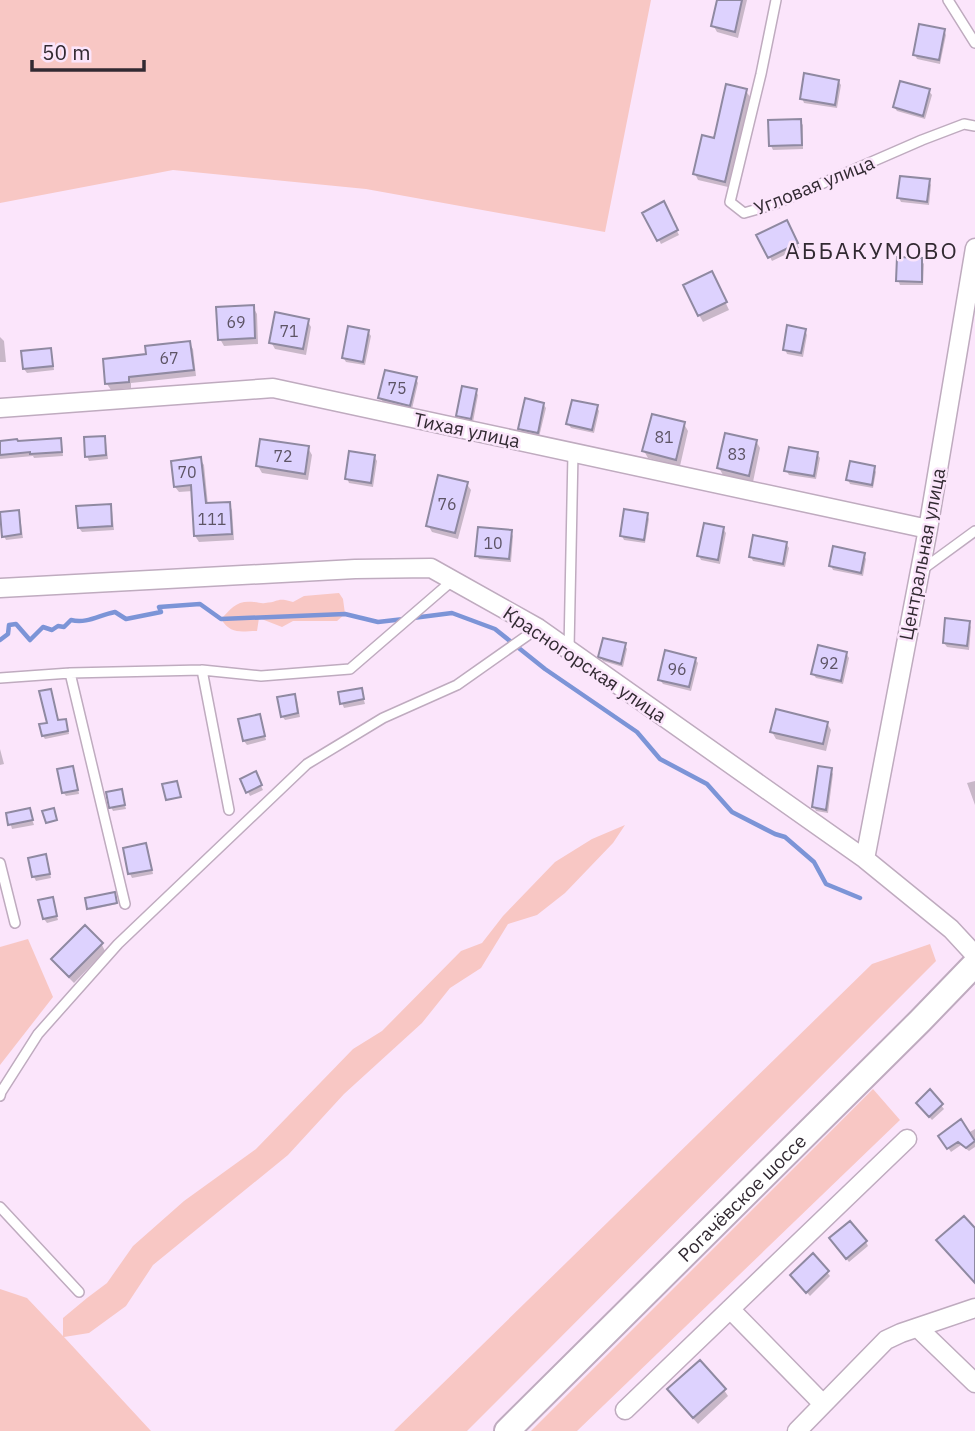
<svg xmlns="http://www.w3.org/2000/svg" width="975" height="1431" font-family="'IBM Plex Sans',sans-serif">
	<rect width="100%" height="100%" fill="#fbe5fb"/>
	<path fill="#f8c7c4" d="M0,0h651l-46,232 -239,-43 -193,-19 -173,33z
		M339,593l4,6 2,15 -8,7h-44l-11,6 -23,-9 -2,13c-16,0 -26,4 -36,-12 11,-11 15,-19 33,-17 5,0 7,2 11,1 15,-1 11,-6 28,-1l11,-6z
		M625,825l-12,18 -48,50 -28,22 -29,9 -27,44 -31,20 -28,35 -78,71 -56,61 -135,110 -27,41 -37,27 -25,4 87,94h-151v-142l27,9 36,38v-18l24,-20 20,-15 26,-37 51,-45 72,-52 97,-100 29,-18 79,-80 21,-8 21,-27 52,-54 37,-23z
		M28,939l25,58 -53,68v-118z
		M930,944l6,17 -469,470h-73l478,-467z
		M873,1089l27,31 -323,311h-46z"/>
	<path fill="#0003" d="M719,0h28l-9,38 -21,-6 -4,-7z
		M944,30l2,5 -6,29 -23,-5 -2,-4z
		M838,81l3,4 -4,23 -33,-5 -2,-5z
		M746,91l4,6 -22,90 -30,-7 -3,-6z
		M929,91l3,4 -7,24 -28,-8 -3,-4z
		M800,121l3,4v24l-30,1 -2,-4z
		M929,181l2,4 -2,20 -28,-3 -2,-4z
		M663,204l16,31 -18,9 -16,-31z
		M786,222l13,26 -27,13 -13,-26z
		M921,260l3,4 -1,21h-23l-2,-5z
		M715,280l14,30 -26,12 -4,-7z
		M253,307l4,7 1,30 -34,2 -4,-7z
		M307,320l4,7 -5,28 -31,-6 -4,-7z
		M805,330l2,5 -4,22 -16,-3 -2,-5z
		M368,332l3,4 -6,29 -19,-3 -3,-5z
		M0,337l4,4 2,21h-6z
		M189,343l4,6 3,27 -65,7v5l-20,2 -4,-6 41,-28z
		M50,350l2,4 2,16 -27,3 -3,-4z
		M416,379l2,4 -6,26 -29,-7 -3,-4z
		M476,391l2,4 -5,27 -13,-2 -2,-5z
		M543,404l3,4 -7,29 -16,-4 -3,-4z
		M597,407l2,4 -5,22 -23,-5 -3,-4z
		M684,424l4,7 -8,35 -32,-8 -4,-7z
		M104,437l2,5 2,17 -19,2 -2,-5z
		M60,440l2,4 1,12 -29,2 -1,-2 -33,3v-16h18z
		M756,441l4,7 -7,34 -30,-7 -4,-7z
		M308,448l4,7 -4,25 -46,-7 -4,-7z
		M817,454l3,4 -4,21 -27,-4 -3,-5z
		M374,456l3,5 -4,26 -24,-4 -2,-5z
		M200,459l4,6 4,40 21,-1 3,6 2,30 -35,2 -4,-6 -2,-45 -14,1 -4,-5z
		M874,468l2,4 -3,16 -23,-4 -2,-4z
		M466,483l5,7 -13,49 -26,-7 -4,-7z
		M110,505l2,5 2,20 -32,2 -3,-4z
		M18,512l2,4 3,22 -17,2 -2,-4z
		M647,515l2,4 -4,24 -21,-3 -2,-4z
		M723,529l3,4 -6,31 -19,-4 -2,-4z
		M511,532l2,4 -2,26 -32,-3 -2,-4z
		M786,543l3,5 -4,19 -32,-6 -2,-4z
		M864,555l2,4 -3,17 -30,-6 -2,-4z
		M969,623l2,4 -2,23 -22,-3 -3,-4z
		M625,645l2,4 -4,18 -20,-6 -3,-5z
		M846,653l3,5 -6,26 -27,-6 -3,-4z
		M695,659l3,4 -7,28 -28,-7 -3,-4z
		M361,690l4,14 -21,4 -2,-5z
		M294,696l3,4 3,17 -15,3 -3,-4z
		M261,721l5,19 -19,5 -3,-4z
		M58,722l9,2 2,10 -24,5 -2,-3z
		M827,723l4,7 -5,21 -50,-12 -4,-7z
		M0,749l4,15 -4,1z
		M72,768l3,4 4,22 -13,2 -3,-4z
		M831,770l2,4 -5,39 -12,-2 -2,-4z
		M255,774l8,16 -13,6 -8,-16z
		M975,781v24l-8,-22z
		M121,791l5,18 -13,2 -2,-4z
		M29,810l5,15 -22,4 -4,-14z
		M145,845l3,4 5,25 -21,4 -2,-4 -5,-25z
		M45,856l2,4 4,18 -15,3 -2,-4 -4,-18z
		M115,896l2,8 -27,6 -1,-1 -2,-9z
		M52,899l6,21 -11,3 -3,-4z
		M85,928l17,17 3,6 -31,32 -17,-17 -3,-7z
		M930,1092l14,17 -12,11 -12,-13z
		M975,1129v18l-6,4 -8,-6 -10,7 -11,-16 28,-3z
		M866,1242l2,4 -19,16 -15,-19z
		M813,1256l17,20 -20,20 -18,-20z
		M669,1389l55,1 4,6 -30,28 -25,-28z"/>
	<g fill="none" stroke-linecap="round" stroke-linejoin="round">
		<path stroke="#7c94d7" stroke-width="4.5" d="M413,618l39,-5 43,16 50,40 92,63 23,27 47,25 25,28 43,22 10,3 29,25 12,22 34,14
			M0,640l8,-6 1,-9 7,-1 14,16 13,-13 9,3 6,-4 6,1 7,-7c16,4 28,-5 44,-8l11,7 35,-7 -2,-5 41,-3 21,15 124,-5 33,8 26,-3"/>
	</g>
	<path fill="#ddd2fe" stroke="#8f89a1" stroke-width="2" d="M717,0h25l-7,32 -24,-6z
		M919,24l26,5 -6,31 -26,-5z
		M804,73l35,7 -4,25 -35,-6z
		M900,81l30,8 -7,27 -30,-9z
		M726,84l21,5 -22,93 -32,-8 9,-39 12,3z
		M801,119l1,26 -33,1 -1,-26z
		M900,176l30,3 -3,23 -30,-4z
		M664,201l14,29 -21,11 -15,-28z
		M787,220l11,23 -30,15 -12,-23z
		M897,257l25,1v24l-26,-1z
		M712,271l15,31 -29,14 -15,-31z
		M254,305l1,33 -37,2 -2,-33z
		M275,312l34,7 -6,30 -34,-6z
		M787,325l19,4 -5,24 -18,-3z
		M348,326l21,4 -6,32 -21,-4z
		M190,341l4,29 -65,7v5l-24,2 -2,-25 43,-5 -1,-8z
		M51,348l2,18 -30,3 -2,-18z
		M385,370l32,7 -7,29 -32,-8z
		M462,386l15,3 -6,30 -15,-3z
		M525,398l19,5 -6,30 -20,-4z
		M572,400l26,5 -6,25 -26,-6z
		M652,414l33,8 -9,38 -34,-9z
		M725,433l32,7 -8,36 -32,-8z
		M105,436l1,19 -21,2 -1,-20z
		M61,438l1,14 -32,2v-2l-30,3v-14l17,-2 1,2z
		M260,439l49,7 -4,28 -49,-8z
		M789,447l29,5 -4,24 -30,-5z
		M349,451l26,4 -4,28 -26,-4z
		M201,457l5,46 24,-1 2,32 -38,2 -3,-51 -17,2 -3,-26z
		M850,461l25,5 -3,19 -26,-5z
		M438,475l30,7 -13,51 -29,-7z
		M111,504l1,22 -34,2 -2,-22z
		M624,509l24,4 -4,27 -24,-4z
		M19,510l2,24 -19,3 -2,-25z
		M704,523l20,4 -6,33 -21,-4z
		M478,527l34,3 -3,29 -34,-3z
		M753,535l34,7 -4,22 -34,-7z
		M833,546l32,7 -4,20 -32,-7z
		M945,618l25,3 -3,25 -24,-3z
		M603,638l23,5 -5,21 -23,-7z
		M818,645l29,7 -6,29 -30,-7z
		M665,650l31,8 -7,29 -31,-7z
		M362,688l2,11 -24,5 -2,-12z
		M51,689l7,31 8,-1 2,12 -26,5 -3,-12 8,-1 -8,-32z
		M295,694l3,19 -17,4 -4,-20z
		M776,709l52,13 -5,22 -53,-12z
		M260,714l5,22 -22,5 -5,-22z
		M73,766l5,24 -16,3 -5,-24z
		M818,766l14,2 -6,42 -14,-3z
		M256,771l6,14 -16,8 -6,-14z
		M177,781l4,16 -15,3 -4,-16z
		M122,789l3,16 -16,3 -3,-16z
		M30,808l3,12 -25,5 -2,-12z
		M54,808l3,12 -11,3 -4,-12z
		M146,843l6,27 -24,4 -5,-26z
		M46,854l4,20 -18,3 -4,-19z
		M115,892l2,11 -30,6 -2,-11z
		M53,897l4,19 -14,3 -5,-19z
		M85,925l18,18 -34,34 -18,-18z
		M930,1089l13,15 -14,13 -13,-14z
		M961,1119l14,22 -9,7 -8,-6 -11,7 -9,-13z
		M964,1216l11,12v55l-39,-43z
		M850,1221l17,20 -21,18 -17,-21z
		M813,1253l16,18 -23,22 -16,-18z
		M700,1360l26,29 -33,29 -26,-29z"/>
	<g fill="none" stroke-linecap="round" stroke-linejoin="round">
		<g stroke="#bfabbf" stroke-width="12">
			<path id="service" d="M776,0l-15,74 -31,128 14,11 31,-9 147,-64 42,-16 11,2
				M948,0l27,43
				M923,569l52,-38
				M569,649l4,-196
				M202,670l27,140
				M70,673l55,231
				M0,678l70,-5 132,-3 59,6 89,-7 103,-89
				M0,863l15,60
				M0,1096l1,-4 37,-58 80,-90 189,-180 76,-46 74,-33 81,-57
				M0,1207l79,85"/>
		</g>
		<g stroke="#bfabbf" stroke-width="21">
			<path id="minor" d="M0,408l273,-20 655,141
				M0,588l355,-19 76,-1 107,60 327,231 86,70 24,26
				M865,859l63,-330 47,-281
				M730,1309l93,95
				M918,1328l57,55
				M625,1410l282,-271
				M797,1431l89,-91 15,-7 74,-25"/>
		</g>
		<g stroke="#bfabbf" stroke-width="28">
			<g id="secondary">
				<path id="s1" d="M507,1431l413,-410 55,-57"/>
			</g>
		</g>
		<use href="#service" stroke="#fff" stroke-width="9"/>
		<use href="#minor" stroke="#fff" stroke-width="18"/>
		<use href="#secondary" stroke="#fff" stroke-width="24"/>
	</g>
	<g text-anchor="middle" stroke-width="5" stroke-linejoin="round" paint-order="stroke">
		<g font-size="16" fill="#5d5465">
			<text x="236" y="328">69</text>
			<text x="289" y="337">71</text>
			<text x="169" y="364">67</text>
			<text x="397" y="394">75</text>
			<text x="664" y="443">81</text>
			<text x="737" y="460">83</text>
			<text x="283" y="462">72</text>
			<text x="187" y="478">70</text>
			<text x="447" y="510">76</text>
			<text x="212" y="525">111</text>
			<text x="493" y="549">10</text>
			<text x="829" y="669">92</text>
			<text x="677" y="675">96</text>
		</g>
		<g font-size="19" fill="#322a32" stroke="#fbe5fb">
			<text transform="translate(814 185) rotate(-22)" y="7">Угловая улица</text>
			<text transform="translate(467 430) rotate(12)" y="7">Тихая улица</text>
			<text transform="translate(922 554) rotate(-79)" y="7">Центральная улица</text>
			<text transform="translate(585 664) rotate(34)" y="7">Красногорская улица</text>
			<text dy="7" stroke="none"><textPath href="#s1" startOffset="331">Рогачёвское шоссе</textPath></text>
		</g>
		<g font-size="23" letter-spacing="2" fill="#322a32" stroke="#fbe5fb">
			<text x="872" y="259">АББАКУМОВО</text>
		</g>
	</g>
	<path d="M32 60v10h112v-10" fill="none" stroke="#322a32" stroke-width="3.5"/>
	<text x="42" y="60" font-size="21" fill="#322a32" stroke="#fbe5fb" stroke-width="5" paint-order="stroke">50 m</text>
</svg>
